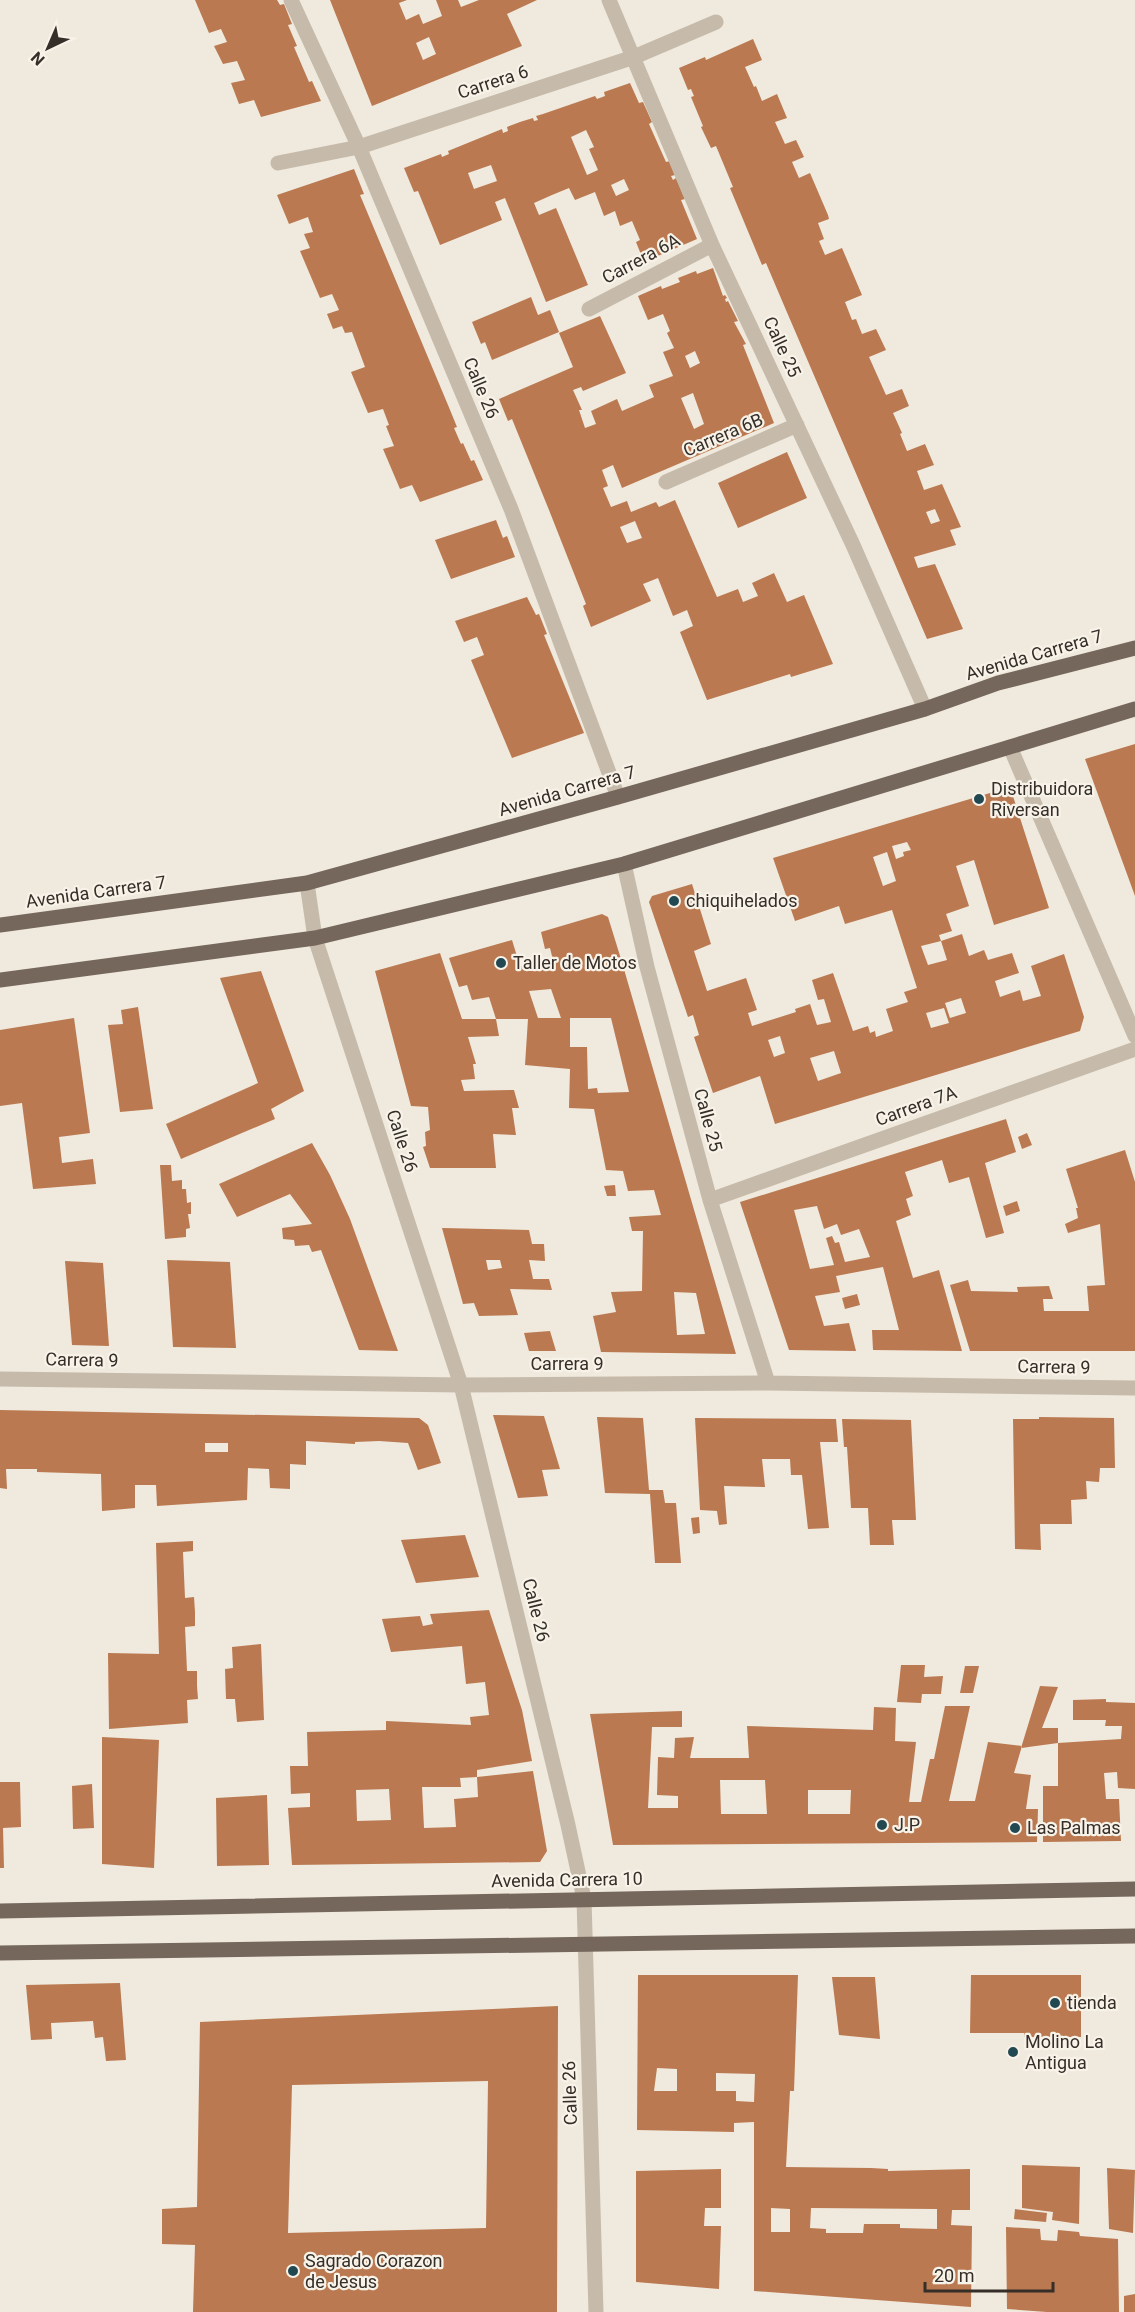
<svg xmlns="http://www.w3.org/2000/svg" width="1135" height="2312" font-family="Roboto,sans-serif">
	<rect width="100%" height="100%" fill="#f0e9dd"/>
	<path fill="#ba7950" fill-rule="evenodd" d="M195,0h82l3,5 4,-1 8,20 -4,1 9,21 -3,1 15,35 3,-1 9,20 -60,16 -7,-17 -15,4 -8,-21 14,-3 -8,-19 -14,3 -9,-18 13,-4 -6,-13 -12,4z
		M330,0h77l-8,3 7,17 13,-6 4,10 19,-8 -6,-16h22l3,7 18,-7h58l-30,14 15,32 -150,60zM429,37l7,17 -13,6 -7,-17z
		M753,39l9,21 -17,7 9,20 2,-1 6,15 15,-7 10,24 -12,4 10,22 11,-4 8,17 -12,5 7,16 11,-5 18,42 1,4 -11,4 6,16 -5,2 6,14 17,-7 20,47 -17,7 7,18 4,-1 6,15 14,-5 10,21 -17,7 17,38 16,-6 7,17 -16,7 9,20 -2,1 7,17 18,-7 9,21 -17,6 7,19 18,-6 19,43 -11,3 6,15 -42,12 4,11 17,-4 28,65 -36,10 -144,-336 -17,-40 -4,2 -32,-77 3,-1 -17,-41 -5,2 -10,-21 2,-1 -12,-29 3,-1 -3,-7 -3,1 -9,-22 26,-11 1,3zM935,509l5,12 -9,3 -5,-12z
		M630,83l9,20 4,-1 9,20 -3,2 17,38 4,-1 5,14 -4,1 2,4 3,-2 9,21 -4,1 16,39 -53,23 -8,-20 4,-2 -8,-19 -12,5 -5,-15 -11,5 -9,-24 -20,8 -6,-12 -17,7 -18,8 5,12 17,-7 32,77 -42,17 -41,-104 -10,4 7,18 -62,25 -22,-54 -4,1 -10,-24 37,-14 1,3 7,-3 -1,-3 54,-22 1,4 5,-2 -1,-4 13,-5 13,-4 1,3 4,-1 -2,-4 7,-2 52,-18 2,3 8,-3 -1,-4zM586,130l8,17 -5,2 9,21 -11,5 -16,-38zM491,165l6,16 -23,8 -6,-16zM624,179l5,11 -13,6 -5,-11z
		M354,169l10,25 -4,1 88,210 9,22 -3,1 7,16 2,-1 8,18 3,-1 9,20 -63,22 -8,-17 -12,4 -17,-40 11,-3 -8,-20 3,-1 -6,-16 -15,4 -17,-41 14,-5 -13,-35 -7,1 -3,-7 -9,3 -6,-15 12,-4 -7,-16 -12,4 -20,-47 10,-3 -6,-14 9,-2 -5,-15 -19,7 -12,-29z
		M713,268l10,28 2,-1 2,3 -2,1 1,3 2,-1 10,20 -4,1 12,22 -3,1 31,78 -152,65 -9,-23 -11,5 6,16 -5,2 8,19 16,-6 4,11 25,-10 3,5 16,-7 42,97 21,-8 5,13 15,-6 -6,-13 22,-10 13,29 17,-7 29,69 -42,13 -1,-3 -83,26 -27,-68 13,-6 -6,-16 -14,6 -15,-38 -15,6 8,17 -60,26 -8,-21 3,-2 -37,-94 -37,-91 -4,2 -9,-22 74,-32 -14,-34 41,-17 26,57 -43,18 -2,-4 -8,3 9,20h-3l6,18 11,-4 -5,-13 26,-12 5,12 32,-14 -5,-12 24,-9 -10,-24 11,-4 -7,-15 3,-2 -7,-17 -15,6 -10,-24 23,-10 1,3 18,-7 -2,-4 18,-7 1,3zM695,351l5,12 -10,5 -5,-12zM693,393l11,31 -10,5 -13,-31zM635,521l7,17 -15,5 -7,-16z
		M531,297l7,18 12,-5 9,22 -67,28 -7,-18 -4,2 -9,-22z
		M787,452l20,46 -69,30 -20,-45z
		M496,520l7,18 4,-2 8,21 -64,22 -16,-39z
		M527,597l9,18 3,-1 8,20 -3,1 40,98 -72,25 -41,-98 13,-5 -7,-18 -13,5 -9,-21z
		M1135,744v152l-50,-137z
		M1010,787l39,121 -55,17 -20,-65 -18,6 13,40 -23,8 6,17 -13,4 2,6 -20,5 7,19 19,-5 -6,-19 21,-7 7,22 15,-6 4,10 24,-7 7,20 -24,8 5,16 20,-7 3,11 18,-5 -10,-30 33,-12 20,63 -4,14 -305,93 -15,-48 -47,17 -19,-56 5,-2 -6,-20 -5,2 -39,-115 3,-6 40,-12 19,60 -17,7 13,40 39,-13 11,32 -9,3 4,13 44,-14 -1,-3 15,-5 7,21 14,-3 -7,-23 -6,1 -6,-20 21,-7 20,58 15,-5 2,7 5,-2 1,6 17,-6 -7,-22 22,-7 -4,-10 13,-4 -25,-78 -47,14 -6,-18 -44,15 -22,-63zM907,842l4,8 -8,2 1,4 -8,3 -4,-13zM887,852l9,29 -13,5 -10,-29zM961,998l5,15 -16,5 -5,-15zM944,1008l5,15 -18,5 -5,-15zM780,1036l5,17 -11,4 -6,-17zM834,1051l7,22 -23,8 -8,-23z
		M602,914l6,3 13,42 115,395 -135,-2 -8,-36 23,-4 -5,-20 31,-1 1,-60h-11l-3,-14 32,-2 -7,-25 -26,1 -5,-20 -17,-1 -12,-61 -25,-1 1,-39 -45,-4 3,-46h-32l-7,-22 -17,3 -5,-15 -8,2 -10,-29 63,-18 8,26 34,-2 -4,-16 -5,1 -4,-17zM551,989l10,29h-23l-9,-27zM570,1018h41l18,74 -31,1 -1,-5 -9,1 -1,-42h-17zM674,1292l22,1 9,41 -28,1z
		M440,953l22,66h34l3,17 -31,1 8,27h-3l2,15 -14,1 3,11 50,-1 5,18h-7l4,27 -23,-1 3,34h-66l-7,-21 3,-1 -1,-14 5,-2 -2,-23 -17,-1 -36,-135z
		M261,971l43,120 -33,18 4,10 -94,40 -15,-35 92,-41 -38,-105z
		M138,1007l15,102 -33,3 -12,-87 15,-1 -2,-14z
		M74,1018l16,115 -31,4 3,26 31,-4 3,25 -63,5 -11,-86 -22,3v-76z
		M1006,1119l10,33 -31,11 19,70 -18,5 -17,-61 -20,6 -7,-23 -37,12 8,24 -7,3 5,16 -15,6 17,57 26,-8 23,81 -89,-1 -1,-20h27l-16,-63 -47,9 4,16 -25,4 9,30 25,-3 7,28 -67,-1 -49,-148zM817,1206l7,23 13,-5 4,11 18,-6 11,28 -25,5 -6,-20 -4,1 -3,-7 -6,2 8,27 -24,4 -16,-59z
		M1027,1133l5,12 -10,4 -4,-12z
		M312,1143l18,32 20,44 48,132 -39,-1 -38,-100 -9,2 -3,-7 -14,1 -1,-6 -11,-1 -1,-11 30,-4 -22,-30 -53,23 -18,-33z
		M1125,1150l10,32v169h-165l-20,-66 18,-5 3,11 47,1 -1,-5 32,-1 4,13h-10l1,12h45l-2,-25 18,-1 -5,-61 -32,9 -3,-9 13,-6 -2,-10h2l-12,-39z
		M160,1165h11l1,16 10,-1v9h4l1,14 4,-1v12h-3l2,14 -4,1v8l-21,2z
		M615,1185l1,11h-9l-3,-10z
		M1017,1201l3,10 -14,5 -3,-10z
		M442,1228l87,2 3,14h12l1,17 -16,-1 4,19h16l3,11 -42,-1 8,26 -39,1 -5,-13 -11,1zM486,1260h14l2,8 -14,2z
		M167,1260l63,2 6,86 -63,-1z
		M65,1261l38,2 6,83 -37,-1z
		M857,1294l3,11 -15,4 -3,-11z
		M550,1331l6,20h-27l-5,-18z
		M0,1410l419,8 9,7 13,38 -23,7 -10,-27 -29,-2 -24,1v2l-49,-3v24l-16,-1v25l-20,-1 -1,-19 -21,-1 -1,32 -90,6 -1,-21h-21v23l-33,3 -1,-37 -64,-2v-3h-31l1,20 -7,-1zM205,1443h23v9h-23z
		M493,1415l51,1 16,53 -18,1 6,26 -30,2z
		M597,1417l46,1 6,72h14l2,13h11l5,60h-26l-5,-69 -45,-1z
		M1039,1417l75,1 1,50h-15l-1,14 -13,-1 1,18 -16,1 1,24h-32l1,26 -26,-1 -2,-130h26z
		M695,1418l141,1 2,23h-18l9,86 -21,1 -6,-54h-11l-1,-16h-28l3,28 -41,-1 3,38 -8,1 -2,-14 -17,-1z
		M842,1419l69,1 5,100h-24l2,25h-24l-2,-37h-17l-4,-61h-3z
		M699,1517l1,16 -7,1 -2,-16z
		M465,1535l14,42 -63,6 -15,-43z
		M193,1541v10l-10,1 2,46 9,-1 1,15v14l-10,1 2,44h10v15l1,13 -11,1 1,23 -79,6 -1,-76 51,1 -3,-111z
		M489,1610l33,100 10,51 -55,9v7l56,-6 14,80 -7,11 -248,3 -4,-57 22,-1v-14l-19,1 -1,-28h18l-1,-34 79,-2v-9l85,4 -1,-8 19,-2 -4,-33 -19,2 -4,-38 -71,6 -9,-33 38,-3 3,10 10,-2 -3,-10zM477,1777l1,20 -24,2 2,28 -32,1 -2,-41h39l-1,-9zM389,1789l2,31 -34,1 -1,-31z
		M261,1644l3,76 -27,2 -2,-23h-9l-1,-30 8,-1 -1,-21z
		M901,1665h24l-1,12 19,-1 -2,18h-19l-1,9 -24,-1z
		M965,1666h14l-6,27h-13z
		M1040,1686l18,1 -16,41h16v15l63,-4 1,-13h-17l1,-6h-33v-20l33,-1v3l29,1v86l-17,-1 -1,-16 -13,1 2,26h13l2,42 -78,1v-56h15v-43l-37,5z
		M945,1706h25l-21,95h26l13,-59 34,4 -8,27 17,2 -5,34h12l-1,33 -424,3 -23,-131 92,-3v16h-30l-4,81h30v-12l-21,-1 1,-38 16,1 1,-20 19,-1 -4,21h59l-2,-32 126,4 1,-23 22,1 -1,33 21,1 -7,60h12l9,-43h4zM720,1780h45l2,34h-46zM808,1790h43l-1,24h-42z
		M102,1737l57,3 -5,128 -52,-4z
		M0,1782h20l1,45 -18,1 1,40h-4z
		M92,1784l2,44 -21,1 -1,-43z
		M267,1795l2,70 -52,1 -1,-68z
		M638,1975h160l-4,116h-4l-4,76 85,1 17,1v2l82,-2v41h-18l-1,15 21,1 -1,81 -217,-16v-169l-20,1v9l-97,-2zM657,2068l20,1v22h-23zM716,2073l39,1 -1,28 -18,-1v-10h-20zM771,2208l19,1v23h-19zM811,2208l126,1v20l-37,-1v-4h-36l-1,9h-37v-4l-16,-1z
		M971,1975h110v62h-57v-4h-54z
		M832,1977h43l5,62 -41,-4z
		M120,1983l6,77 -20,1 -3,-24 -8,1 -2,-17 -42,2 1,16 -21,1 -5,-55z
		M558,2006l-1,306h-364l2,-67 -33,-1v-35l35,-2 3,-185zM488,2081l-2,147 -198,5 4,-148z
		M1022,2165l58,2 -1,57 -27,-4 1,-8 -31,-4z
		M1107,2168l28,2 -2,63 -24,-4z
		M721,2169v39h-16l-1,18h17l-2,63 -83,-7v-111z
		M1015,2209l32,4 -1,9 -32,-3z
		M1006,2227l34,2 1,11 16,1 1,-11 21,2 1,4 38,3 1,73h-72l-40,-3z
		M1135,2294v18h-11v-16z"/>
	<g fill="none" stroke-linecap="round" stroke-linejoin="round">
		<path stroke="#c6bbaa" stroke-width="15" d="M291,0l68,147 152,362 107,288
			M609,0l103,245 141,300 72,164
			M278,163l81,-16 275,-90 82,-35
			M589,309l123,-64
			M666,482l131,-57
			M1010,747l125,289
			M624,864l23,103 63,233 58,183
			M307,883l8,55 146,447 107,440 16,74 12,413
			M710,1200l425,-151
			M0,1379l461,6 307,-2 367,5"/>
		<path stroke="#75675b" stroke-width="15" d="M0,925l307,-42 311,-86 307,-88 73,-26 137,-35
			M0,980l315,-42 309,-74 511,-155
			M0,1911l1135,-22
			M0,1953l1135,-17"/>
	</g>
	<g fill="#224852" stroke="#f8f3e9" stroke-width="2">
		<circle cx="979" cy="799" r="6"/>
		<circle cx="674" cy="901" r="6"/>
		<circle cx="501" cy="963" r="6"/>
		<circle cx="882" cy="1825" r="6"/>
		<circle cx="1015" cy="1828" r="6"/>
		<circle cx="1055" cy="2003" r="6"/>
		<circle cx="1013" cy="2052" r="6"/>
		<circle cx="293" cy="2271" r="6"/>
	</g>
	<g text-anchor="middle" stroke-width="4.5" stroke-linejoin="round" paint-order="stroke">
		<g font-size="18" fill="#352e29" stroke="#f8f3e9">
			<text transform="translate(493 82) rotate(-18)" y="6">Carrera 6</text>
			<text transform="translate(641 259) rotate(-28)" y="6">Carrera 6A</text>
			<text transform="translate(782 347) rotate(65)" y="6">Calle 25</text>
			<text transform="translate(481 388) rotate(67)" y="6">Calle 26</text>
			<text transform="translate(723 435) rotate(-23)" y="6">Carrera 6B</text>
			<text transform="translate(1034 655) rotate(-16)" y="6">Avenida Carrera 7</text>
			<text transform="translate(567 791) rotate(-16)" y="6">Avenida Carrera 7</text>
			<text transform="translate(96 892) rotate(-8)" y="6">Avenida Carrera 7</text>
			<text transform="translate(916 1106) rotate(-20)" y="6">Carrera 7A</text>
			<text transform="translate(708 1120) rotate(75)" y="6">Calle 25</text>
			<text transform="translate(402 1141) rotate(72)" y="6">Calle 26</text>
			<text transform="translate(82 1360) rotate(1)" y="6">Carrera 9</text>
			<text x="567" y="1370">Carrera 9</text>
			<text transform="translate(1054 1367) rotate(1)" y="6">Carrera 9</text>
			<text transform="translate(536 1610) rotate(76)" y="6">Calle 26</text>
			<text transform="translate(567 1880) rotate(-1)" y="6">Avenida Carrera 10</text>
			<text transform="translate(570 2093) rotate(-92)" y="6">Calle 26</text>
		</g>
		<g font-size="18" fill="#352e29" stroke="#f8f3e9" text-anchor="start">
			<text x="991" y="795">Distribuidora<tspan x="991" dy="21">Riversan</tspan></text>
			<text x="686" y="907">chiquihelados</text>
			<text x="513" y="969">Taller de Motos</text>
			<text x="894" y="1831">J.P</text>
			<text x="1027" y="1834">Las Palmas</text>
			<text x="1067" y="2009">tienda</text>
			<text x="1025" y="2048">Molino La<tspan x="1025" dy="21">Antigua</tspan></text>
			<text x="305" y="2267">Sagrado Corazon<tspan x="305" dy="21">de Jesus</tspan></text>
		</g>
	</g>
	<g transform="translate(48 48) rotate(224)" stroke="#f8f3e9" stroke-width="4.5" paint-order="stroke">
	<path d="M0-4.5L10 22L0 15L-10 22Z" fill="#352e29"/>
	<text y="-9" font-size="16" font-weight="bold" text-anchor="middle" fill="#352e29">N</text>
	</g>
	<path d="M925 2282v9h128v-9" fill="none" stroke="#352e29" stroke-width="3"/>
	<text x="934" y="2282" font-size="18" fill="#352e29" stroke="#f8f3e9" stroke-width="4.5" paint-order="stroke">20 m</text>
</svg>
